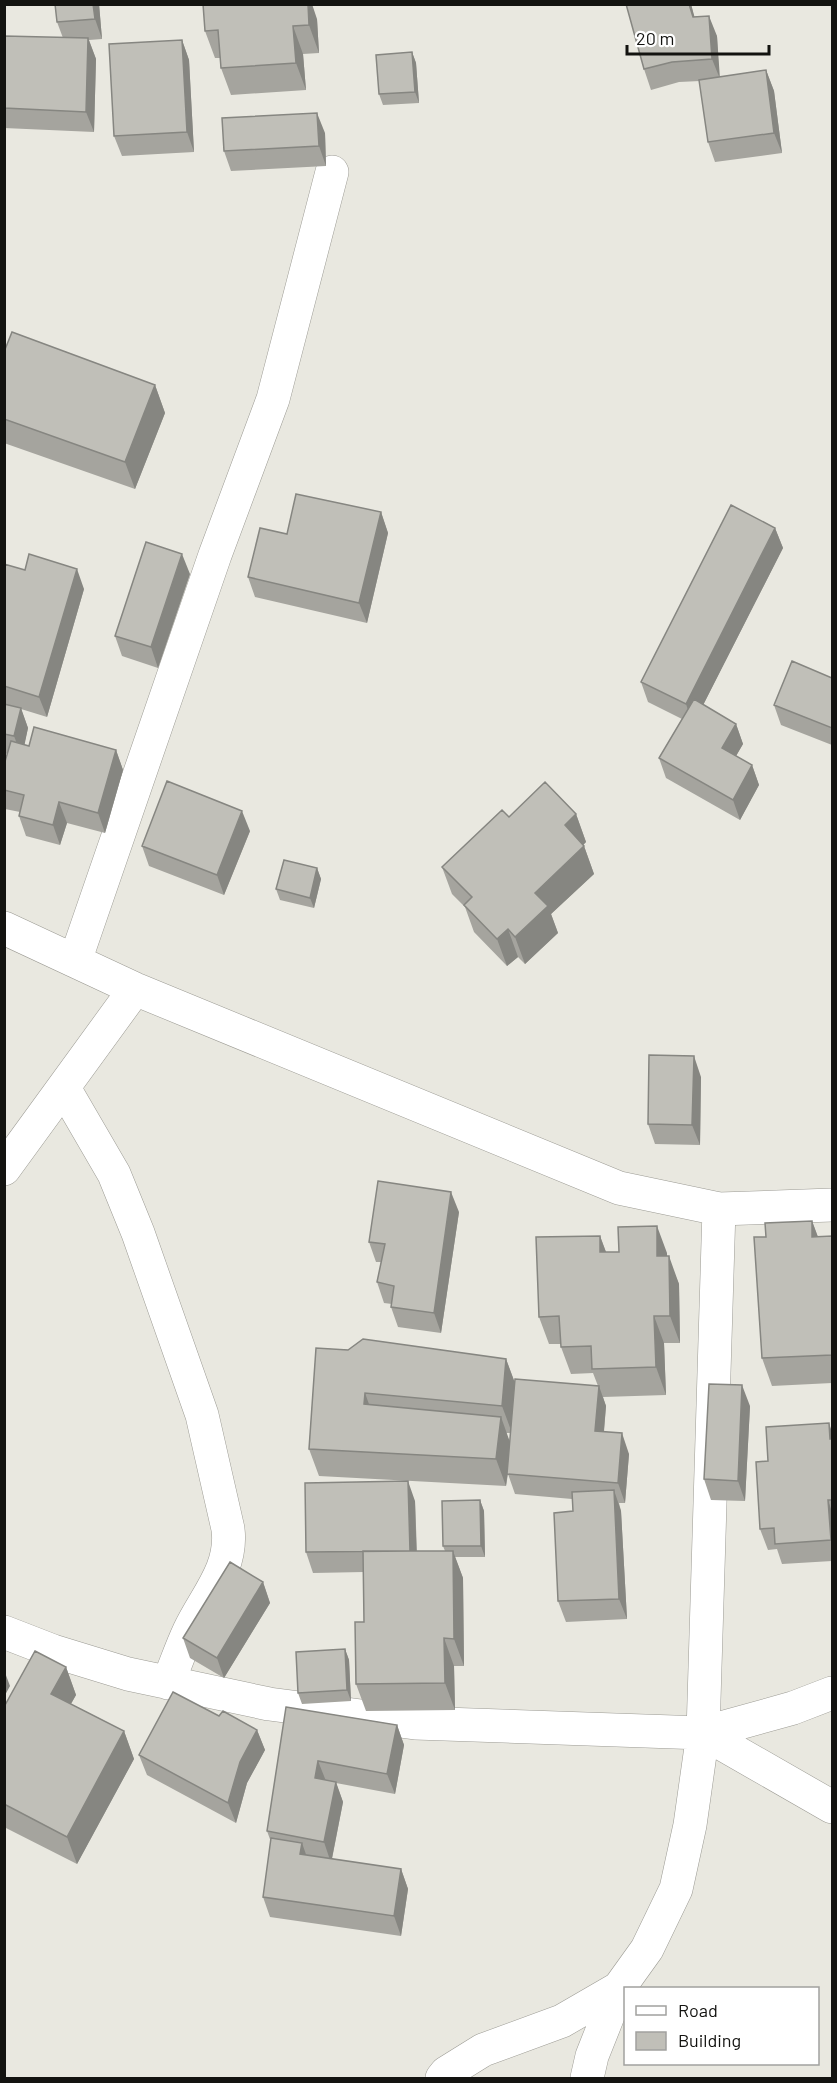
<svg xmlns="http://www.w3.org/2000/svg" width="837" height="2083" font-family="Barlow,sans-serif">
	<rect width="100%" height="100%" fill="#e9e8e0"/>
	<g fill="none" stroke-linecap="round" stroke-linejoin="round">
		<g stroke="#9c9b94" stroke-width="34">
			<path id="street" d="M4,928l131,61 484,199 100,21 113,-4
				M75,961l140,-406 58,-156 59,-227
				M64,1088l50,86 24,59 64,182 26,114c5,40 -23,68 -39,102 -8,17 -14,35 -21,52
				M4,1169l131,-180
				M4,1632l49,19 75,23 141,30 146,19 288,10 90,-25 39,-15
				M703,1733l129,74
				M442,2078l4,-5 37,-23 79,-29 57,-33 28,-39 29,-60 14,-64 13,-92 16,-524
				M587,2078l5,-22 27,-68"/>
		</g>
		<use href="#street" stroke="#fff" stroke-width="33"/>
	</g>
	<path fill="#a5a49e" fill-rule="evenodd" d="M99,4l3,35 -13,1 7,19 -2,73 -90,-4v-92l59,2 -6,-16z
		M626,4h65l3,13 23,19 2,41 47,-7 8,21 8,62 -67,9 -7,-20 -8,-61 -21,1 -28,8 -7,-21z
		M317,19l2,34 -16,1 3,36 -75,5 -10,-27 -1,-10h-5l-10,-27z
		M182,40l7,20 5,92 -72,4 -8,-20z
		M412,52l4,11 3,40 -36,2 -4,-11z
		M325,133l1,33 -95,5 -7,-20z
		M4,352l151,33 10,28 -30,76 -131,-46z
		M381,512l7,21 -21,90 -112,-26 -7,-20 39,-43z
		M775,528l8,20 -80,157 33,19 7,20 -7,12 16,9 7,20 -19,35 -74,-42 -7,-20 23,-39 -34,-17 -7,-20z
		M4,564l80,25 -37,128 -26,-8 7,19 -4,17 5,1 87,4 7,20 -18,63 -38,-10 -7,22 -34,-9 -7,-20 1,-4 -15,-3 -1,-3v-41l4,-11 -4,-1z
		M190,574l-32,94 -36,-12 -7,-20z
		M832,678v67l-51,-20 -7,-20z
		M576,814l10,28 -3,3 1,1 10,28 -43,40 7,19 -33,31 -7,-7 -11,9 -33,-34 -9,-25 -13,-13 -10,-27 67,-50z
		M250,831l-26,64 -75,-29 -7,-20z
		M317,868l4,11 -7,29 -34,-8 -4,-11z
		M701,1077l-1,68 -45,-1 -7,-20z
		M459,1212l-18,121 -43,-6 -7,-20 1,-3 -8,-1 -7,-21 4,-20h-5l-7,-20z
		M812,1221l6,16 14,-1v147l-60,3 -10,-28 4,-121z
		M600,1236l6,16 61,1v3l12,28 1,59h-16l2,52 -63,2 3,9 -2,26 25,22 -4,49h-6l2,8 6,108 -61,3 -8,-21 15,-90 -1,-12 -57,-5 -7,-20 -2,12 -187,-10 -10,-27 7,-101 190,11 9,24 83,3 -5,-13 -22,1 -10,-27v-3h-12l-10,-27zM506,1433h5l-1,10z
		M750,1406l-5,95 -34,-1 -7,-21z
		M832,1432v129l-50,3 -5,-15 -9,1 -8,-21 8,-68z
		M480,1500l4,11 1,46h-30l8,21 1,88h-10l1,44 -89,1 -10,-27 8,-62v-50l-51,1 -7,-21 109,-51 2,50h28l-2,-5z
		M263,1582l7,21 -46,75 -34,-20 -7,-20z
		M345,1649l4,11 2,41 -49,3 -4,-11z
		M66,1667l10,28 -5,9 53,27 10,28 -57,105 -73,-37v-120z
		M286,1707l111,18 7,20 -9,49 -59,-11 7,19 -11,57 69,10 7,20 -7,47 -131,-19 -7,-20 8,-55 -4,-11z
		M219,1716l38,14 8,20 -18,33 -11,40 -89,-48 -8,-20z"/>
	<path fill="#868681" d="M93,4h6l3,35 -7,-20z
		M308,4h4l5,15 2,34 -10,-28z
		M689,4h2l9,33 -7,-20z
		M709,16l8,20 3,43 -8,-20z
		M293,26l10,28 3,36 -10,-27z
		M88,38l8,21 -2,73 -8,-20z
		M182,40l7,20 5,92 -7,-20z
		M412,52l4,11 3,40 -4,-11z
		M766,70l8,21 8,62 -8,-20z
		M317,113l8,20 1,33 -7,-20z
		M155,385l10,28 -30,76 -10,-27z
		M381,512l7,21 -21,90 -8,-20z
		M775,528l8,20 -90,177 -7,-21z
		M182,554l8,20 -32,94 -7,-21z
		M77,569l7,20 -37,128 -8,-20z
		M21,708l7,20 -6,29 -8,-21z
		M736,724l7,20 -14,24 -7,-20z
		M116,750l7,20 -18,63 -7,-20z
		M752,765l7,20 -19,35 -7,-20z
		M59,802l8,21 -7,22 -7,-20z
		M242,811l8,20 -26,64 -7,-20z
		M576,814l10,28 -11,11 -10,-28z
		M584,846l10,28 -43,40 7,19 -33,31 -10,-27 20,-44z
		M317,868l4,11 -7,29 -4,-10z
		M508,929l10,28 -11,9 -10,-27z
		M694,1056l7,21 -1,68 -8,-20z
		M451,1192l8,20 -18,121 -7,-20z
		M812,1221l10,27 -10,-11z
		M657,1226l10,27v31l-10,-28z
		M600,1236l10,27 -10,-11z
		M669,1256l10,28 1,59 -10,-27z
		M654,1316l10,27 2,52 -10,-28z
		M506,1359l10,27 -4,47 -10,-27z
		M742,1385l8,21 -5,95 -7,-20z
		M599,1386l7,20 -4,46 -7,-21z
		M365,1393l10,28 -11,-17z
		M501,1417l10,28 -5,41 -10,-27z
		M829,1423l3,9v13l-2,-6z
		M622,1433l7,21 -4,49 -7,-20z
		M408,1481l7,20 2,70 -7,-20z
		M614,1490l7,21 6,108 -8,-20z
		M480,1500l4,11 1,46 -4,-11z
		M828,1500l4,12v33l-1,-5z
		M453,1551l10,27 1,88 -10,-27z
		M263,1582l7,21 -46,75 -7,-20z
		M444,1638l10,28 1,44 -10,-27z
		M345,1649l4,11 2,41 -4,-11z
		M66,1667l10,28 -15,26 -10,-27z
		M4,1670l6,16 -6,11z
		M397,1725l7,20 -9,49 -8,-20z
		M257,1730l8,20 -18,33 -11,40 -8,-20 12,-41z
		M124,1731l10,28 -57,105 -10,-27z
		M318,1761l8,20 -11,-3z
		M336,1782l7,20 -12,61 -7,-21z
		M302,1843l7,20 -9,-9z
		M401,1869l7,20 -7,47 -7,-20z"/>
	<path fill="#c0bfb8" stroke="#868681" stroke-width="1.5" d="M55,4h38l2,15 -38,3z
		M203,4h105l1,21 -16,1 3,37 -75,5 -3,-38 -13,1z
		M626,4h63l4,13 16,-1 3,43 -40,3 -28,7z
		M4,36l84,2 -2,74 -82,-4z
		M182,40l5,92 -73,4 -5,-92z
		M412,52l3,40 -36,2 -3,-39z
		M766,70l8,63 -66,9 -9,-62z
		M317,113l2,33 -95,5 -2,-33z
		M12,332l143,53 -30,77 -121,-43v-67z
		M296,494l85,18 -22,91 -111,-26 12,-49 27,6z
		M731,505l44,23 -89,176 -45,-22z
		M146,542l36,12 -31,93 -36,-11z
		M29,554l48,15 -38,128 -35,-11v-122l21,6z
		M792,661l40,17v50l-58,-23z
		M694,699l42,25 -14,24 30,17 -19,35 -74,-42z
		M4,704l17,4 -7,28 -10,-2z
		M34,727l82,23 -18,63 -39,-11 -6,23 -34,-9 5,-21 -20,-5v-25l7,-24 18,5z
		M167,781l75,30 -25,64 -75,-29z
		M545,782l31,32 -11,11 19,21 -49,47 13,13 -33,31 -7,-8 -11,10 -33,-34 8,-8 -30,-30 60,-57 7,7z
		M284,860l33,8 -7,30 -34,-9z
		M649,1055l45,1 -2,69 -44,-1z
		M378,1181l73,11 -17,121 -43,-6 3,-21 -17,-4 8,-38 -16,-2z
		M812,1221v16l20,-1v119l-70,3 -8,-121h12l-1,-14z
		M657,1226v30h12l1,60h-16l2,51 -64,2 -1,-23 -30,1 -2,-31 -20,1 -3,-80 64,-1v16h19l-1,-25z
		M363,1339l143,20 -4,47 -137,-13 -1,11 137,13 -5,42 -187,-10 7,-101 32,2z
		M515,1379l84,7 -4,45 27,2 -4,50 -111,-9z
		M709,1384l33,1 -4,96 -34,-2z
		M829,1423l1,16h2v61h-4l3,40 -56,4 -1,-16 -14,1 -4,-67 12,-1 -2,-34z
		M408,1481l2,70 -104,1 -1,-69z
		M614,1490l5,109 -61,2 -4,-88 19,-2 -1,-19z
		M480,1500l1,46h-38l-1,-45z
		M363,1551h90l1,88 -10,-1 1,45 -89,1 -1,-62h9z
		M230,1562l33,20 -46,76 -34,-20z
		M345,1649l2,41 -49,3 -2,-41z
		M35,1651l31,16 -15,27 73,37 -57,106 -63,-33v-97z
		M173,1692l46,24 4,-5 34,19 -17,32 -12,41 -89,-48z
		M286,1707l111,18 -10,49 -69,-13 -3,17 21,4 -12,60 -57,-11z
		M271,1838l31,5 -2,11 101,15 -7,47 -131,-19z"/>
	<rect width="837" height="2083" fill="none" stroke="#131310" stroke-width="12"/>
	<rect x="624" y="1987" width="195" height="78" fill="#ffffff" stroke="#a1a19f" stroke-width="1.5"/>
	<rect x="636" y="2006" width="30" height="9" fill="#ffffff" stroke="#a1a19f" stroke-width="1.5"/>
	<text x="678" y="2017" font-size="18" fill="#131310">Road</text>
	<rect x="636" y="2032" width="30" height="18" fill="#c0bfb8" stroke="#a1a19f" stroke-width="1.5"/>
	<text x="678" y="2047" font-size="18" fill="#131310">Building</text>
	<path d="M627 45v9h142v-9" fill="none" stroke="#131310" stroke-width="3"/>
	<text x="636" y="45" font-size="18" fill="#131310" stroke="#ffffff" stroke-width="4.5" paint-order="stroke">20 m</text>
</svg>
